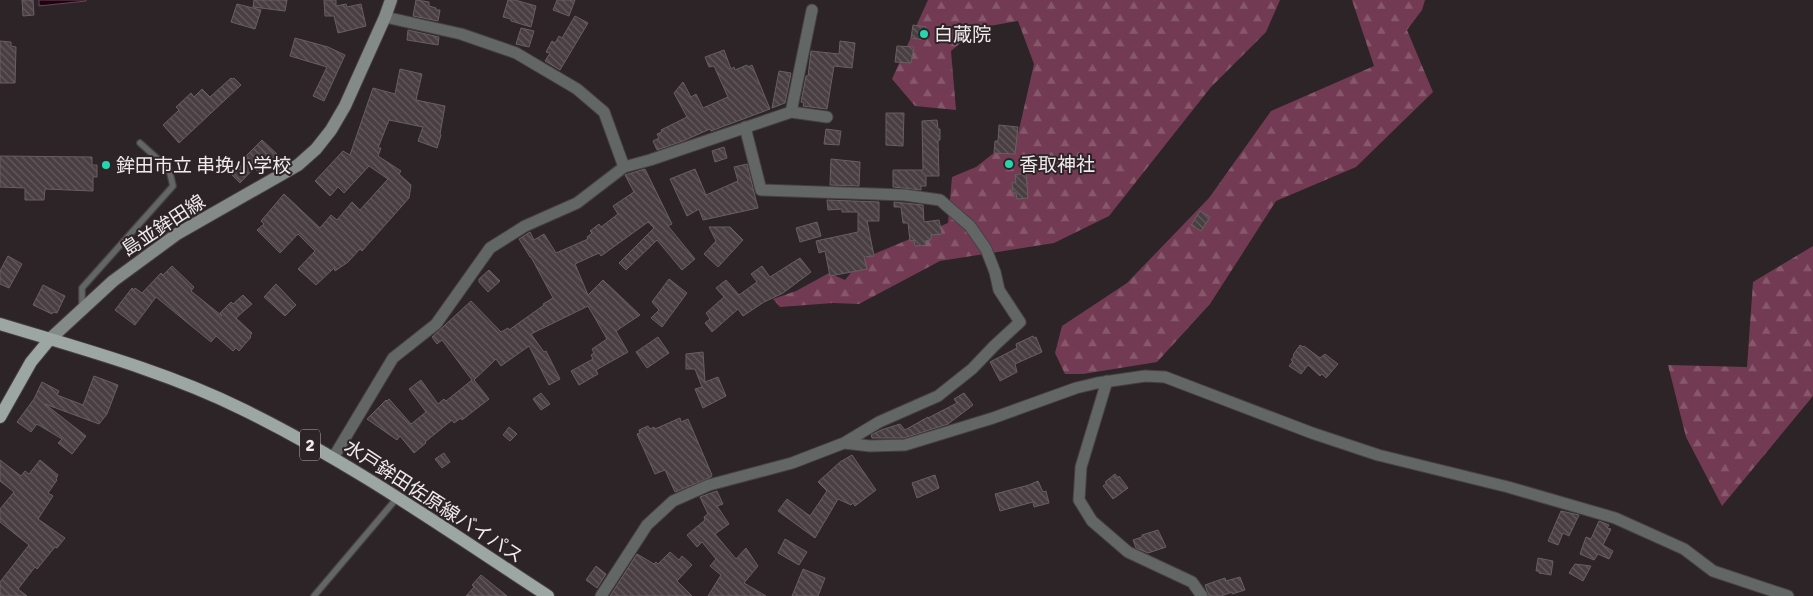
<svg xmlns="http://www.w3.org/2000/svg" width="1813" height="596" font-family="Signika,'Noto Sans JP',sans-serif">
	<defs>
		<pattern id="forest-firs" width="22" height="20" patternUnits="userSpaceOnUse" patternTransform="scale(1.25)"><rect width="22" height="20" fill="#733b53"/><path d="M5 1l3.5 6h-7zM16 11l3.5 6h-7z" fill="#87586c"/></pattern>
		<pattern id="water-ripples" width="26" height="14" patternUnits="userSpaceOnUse" patternTransform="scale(1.25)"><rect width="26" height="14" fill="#230111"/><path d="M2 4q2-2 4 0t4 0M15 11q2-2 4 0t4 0" fill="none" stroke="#432634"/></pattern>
		<pattern id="building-back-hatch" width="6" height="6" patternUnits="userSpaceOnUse" patternTransform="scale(1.25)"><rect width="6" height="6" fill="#493f43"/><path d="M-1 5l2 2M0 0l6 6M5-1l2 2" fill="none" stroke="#645b5e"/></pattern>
	</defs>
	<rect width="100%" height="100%" fill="#2c2427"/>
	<path fill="url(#forest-firs)" d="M928,0h352l-14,32 -55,55 -102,129 -55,27 -114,18 -81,43 -26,-1 -53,4 -7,-8 23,-8 33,-18 16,7 17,-21 86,-36 4,-46 24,-10 42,-33 16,-70 -16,-43 -40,7 -27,23 5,59 -41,-4 -23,-27z
		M1352,0h73l-3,10 -15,20 26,62 -77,75 -80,34 -66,103 -53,58 -74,12h-18l-10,-21 7,-27 65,-43 82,-85 62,-87 103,-45z
		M1813,246v150l-91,110 -36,-69 -18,-72 79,2 6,-85z"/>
	<path fill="url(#water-ripples)" stroke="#604753" d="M39,0h47v1l-47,5z"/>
	<path fill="url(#building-back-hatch)" stroke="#695f62" d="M22,0h11l1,15 -11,1z
		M254,0h33l-2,11 -32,-4z
		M324,0h12v6l10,-2 1,3 14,-3 5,22 -28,7 -4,-17h-9z
		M416,0l13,2v4l7,2v2h4l-2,11 -25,-5z
		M508,0h7l21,6 -5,21 -20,-6v-2l-8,-2z
		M557,0h18l-6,16 -16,-6z
		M237,4l24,6 -6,19 -24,-7z
		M575,16l13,7 -28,47 -15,-9 5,-8 -4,-1 6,-11 3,2 4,-7 3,2z
		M913,25l13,2 -2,13 -13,-2z
		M521,28l13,3 -5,16 -13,-3z
		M408,30l31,7 -1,8 -31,-5z
		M295,38l33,9 17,8 -21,46 -11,-5 14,-29 -37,-11z
		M0,41l11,1v4l5,1 -1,36h-15z
		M840,41l15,2 -3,25 -18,-2 -7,43 -24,-3 1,-3 -3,-1 5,-26h2l3,-25 28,3z
		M897,46l17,1 -3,16 -16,-1z
		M724,50l7,19 3,-2 1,3 12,-5 1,2 4,-2 18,44 -59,22 -1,-2 -27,12 -26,9 -4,-9 6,-3 -2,-4 5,-2 -1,-2 26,-13 -13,-24 9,-11 8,15 5,-3 7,14 25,-11 -14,-31 -5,1 -4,-10z
		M400,69l22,5 -6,26 29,6 -5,28 1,1 -4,13 -19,-7 5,-14 -34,-7 -11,28h3l-3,8 23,15 -2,3 12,11 -2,13 -47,53 -2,-2 -12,13 -13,9 -1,-3 -18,17 -18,-16 17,-18 -17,-17 -18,19 -23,-23 7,-6 -3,-3 23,-27 36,34 11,-13 6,5 15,-18 8,8 28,-31 -19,-13 -25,27 -6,-6 -8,9 -15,-15 28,-30 7,4 23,-67 22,6z
		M779,71l12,2 -6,30 -13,5z
		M231,78l1,1 2,-1 7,7 -62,58 -16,-18 16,-15 -3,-3 15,-14 3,4 8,-8 8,8z
		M886,113h18l-1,33 -17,-1z
		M937,120l1,9h2v11h-2l1,36h-13v10h-5v4l-28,-3v-17h30l-1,-49z
		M999,125l19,2 -3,27 -21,-1 1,-12h3z
		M826,129l15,2 -2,14 -15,-1z
		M262,140l15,14 -18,19 -5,-5 -14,15 -8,-8 14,-15 -2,-2z
		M724,147l3,11 -12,4 -3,-11z
		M0,156l92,1v8h5v12h-4v14l-48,-2 -1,11h-19v-12l-25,-1z
		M831,159l29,3 -1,24 -29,-1z
		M747,164l11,44 -55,12 -4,-11 -12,7 -17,-37 25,-10 11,26 32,-14 -4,-14z
		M645,169l27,55 -4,2 27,33 -13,11 -25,-30 -31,30 -7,-7 35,-35 -6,-6 -47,34 -2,-3 -24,11 13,31 15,-15 37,35 -24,16 12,21 -32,18 2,4 -19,11 -8,-14 22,-12 -2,-4 3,-2 -2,-4 15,-10 -19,-33 -57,28 13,18 2,-1 14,28 -11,6 -20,-39 -28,20 -5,-7 -22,21 15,19 -27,21 -1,-2 -7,5 -2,-3 -27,22 1,1 -12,10 -14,-17 -3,4 -30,-21 19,-19 1,1 2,-2 22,25 15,-12 -17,-23 12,-9 17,24 6,-5 2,2 26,-21 -30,-40 -5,4 -5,-7 39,-36 30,31 7,-4 1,2 35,-25 -1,-1 10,-6 -22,-41h-1l-11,-18 11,-7 4,8 10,-6 12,19 32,-14 -1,-2 5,-4 -2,-2 9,-7 2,3 17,-13 -5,-8 21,-14 -9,-17z
		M1026,173l2,25 -11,1 -1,-6h-3l-1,-10 4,-1 -1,-7z
		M827,200l52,2v19h-12l7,35 -10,1 3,12 -37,7 -5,-25 -6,2 -3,-12 42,-9v-20h-16v-3l-14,1z
		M894,202l29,3 1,17 15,-2 3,14 -11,1v5l-6,1 1,4 -11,1 -1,-6 -4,1 -2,-18h-5l-2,-16h-7z
		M1200,211l10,6 -9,14 -10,-6z
		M817,222l4,14 -21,6 -4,-14z
		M709,227h21l13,13 -25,27 -14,-13 12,-13z
		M8,256l14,8 -13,24 -9,-4v-13z
		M800,258l11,14 -28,21 -19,9 -21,14 -5,-7 -26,23 -7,-9 5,-4 -4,-6 18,-16 -8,-9 10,-8 13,15 18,-13 -6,-8 11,-8 8,11z
		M172,266l22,21 -3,4 31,25 -2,-3 11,-11 2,2 10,-9 9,9 -16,14 16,15 -2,3 1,1 -12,14 -3,-3 -3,3 -17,-15 -5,6 -55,-45 -21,28 -20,-15 17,-22 2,2 1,-2 7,5 19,-20 2,2z
		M489,270l11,11 -12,11 -9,-10v-3z
		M669,279l18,14 -25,34 -11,-9 8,-8 -7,-8z
		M276,284l20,21 -11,11 -21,-19z
		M43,285l22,11 -8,17 -4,-1 -1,2 -19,-9z
		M1033,336l1,2 2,-1 6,15 -27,12 2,8 -17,9 -10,-19 27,-14 -1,-4z
		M658,337l11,16 -22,15 -11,-16z
		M1300,345l3,2 1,-1 16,12 5,-4 13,10 -12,14 -4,-4 -2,2 -12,-11 -7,9 -12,-8 4,-5 -2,-1 3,-4 -1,-1z
		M703,352l2,30 13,-5 8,19 -23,12 -8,-19 7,-2 -7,-18h-9v-15z
		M94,376l24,9 -11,29 -8,10 -54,-20 41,32 -14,18 -14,-11 4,-4 -25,-15 -6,8 -14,-10 17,-23 8,-17 17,9 -2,4 26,10z
		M541,393l9,11 -9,6 -8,-11z
		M964,393l9,12 -25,19 -44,14h-32l-1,-3 10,-5 19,-6 5,6 23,-13v1l29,-15 -3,-4z
		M680,418l1,4 7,-3 24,56 -1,2 -36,15 -10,-22 -10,4 -18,-40 3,-1 -1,-3 9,-4 2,3 4,-2 1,2z
		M509,427l8,7 -7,7 -7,-6z
		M444,453l6,9 -8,6 -7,-9z
		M852,455l24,35 -21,16 -2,-3 -2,2 -13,-6 -23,39 -37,-27 9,-12 23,17 17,-25 -9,-9 22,-20z
		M0,460l21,16 4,-5 4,3 11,-14 18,15 -2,4 1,1 -9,13 5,3 -15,23 27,19 -8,10 -2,-1 -18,22 -2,-2 -17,22 9,7h-27v-14l29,-37 -29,-23v-13l14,-17 -14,-11z
		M1115,474l3,4 1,-2 9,12 -15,11 -10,-13 4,-3 -2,-1z
		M935,475l4,13 -22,10 -5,-15z
		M1038,481l5,11 3,-1 3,12 -15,4 -1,-5 -33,9 -5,-17 34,-9z
		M717,491l6,13 -6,2 12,18 -14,10 21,25 10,-11 12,18 -14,17 22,13h-58l13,-21 -11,-9 6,-7 -14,-17 -5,5 -10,-12 18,-15 -1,-3 4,-3 -8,-17z
		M1561,511l18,4 -10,21 -6,-3 -5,12 -10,-4z
		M1599,521l10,4 -2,3 4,1 -8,16 10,6 -4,8 -11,-5 -4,6 -14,-6 6,-17 5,2z
		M1158,530l8,17 -18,6 -12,-5 -3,-8 9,-3v-2z
		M785,539l22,13 -8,13 -21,-12z
		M670,552l9,8 3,-4 10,9 -15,16 15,15h-82l27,-42 17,10 2,-2 2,2z
		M1538,558l15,3 -2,14 -12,-2v-2h-3z
		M1575,564l16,2 -8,15 -14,-8z
		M596,566l10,8 -9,14 -11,-8z
		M803,569l22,9 -7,18h-26z
		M481,575l26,21h-41l8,-9 -2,-2z
		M1240,577l5,13 -13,4v-2l-11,4h-12l-4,-11 20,-7 1,3z"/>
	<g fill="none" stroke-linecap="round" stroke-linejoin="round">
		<g stroke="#474043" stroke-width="8">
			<path id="service" d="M82,307v-19l91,-102 -4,-17 -29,-26
				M314,596l83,-98"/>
		</g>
		<g stroke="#474043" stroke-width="13">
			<path id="minor" d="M385,17l76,17 55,19 61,36 27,23 20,55
				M791,112l21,-102
				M1107,381l-26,86 -2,33 13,21 36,31 64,30 10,14
				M844,443l26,3 35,-1 88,-27 83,-30 21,-5 48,-7 20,1 147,56 66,22 130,32 107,31 69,31 29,22 75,25
				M333,458l60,-100 43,-34 54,-76 35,-22 52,-23 47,-36 26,-7 141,-48 36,5
				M601,596l46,-71 26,-24 36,-16 83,-22 52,-20 35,-21 59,-26 34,-27 22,-23 26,-24 -21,-32 -4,-18 -9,-23 -16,-23 -30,-26 -36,-5 -143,-5 -16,-63"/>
		</g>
		<g stroke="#474043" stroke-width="14">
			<path id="secondary" d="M50,339l63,-58 64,-47 121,-69 18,-16 15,-19 14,-24 40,-89 6,-17"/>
		</g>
		<g stroke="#474043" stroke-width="14">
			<path id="primary" d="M0,324c82,25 165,47 242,85 107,52 206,122 306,187
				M0,417l31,-55 19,-23"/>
		</g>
		<use href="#service" stroke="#626665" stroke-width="5.5"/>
		<use href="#minor" stroke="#626665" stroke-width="11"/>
		<use href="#secondary" stroke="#838a88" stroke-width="12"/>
		<use href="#primary" stroke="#9ca6a3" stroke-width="12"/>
	</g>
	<g fill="#24d5af" stroke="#2c2427" stroke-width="2">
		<circle cx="924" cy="34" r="5"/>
		<circle cx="1009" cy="164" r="5"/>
		<circle cx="106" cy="165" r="5"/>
	</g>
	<g text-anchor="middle" stroke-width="4" stroke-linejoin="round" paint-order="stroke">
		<rect fill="#2c2427" stroke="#b5afb1" stroke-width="1" x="300" y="429.5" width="20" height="31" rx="4"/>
		<g font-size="18" font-weight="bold" fill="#f0eaec">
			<text x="310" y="451">2</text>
		</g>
		<g font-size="19" fill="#f0eaec" stroke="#2c2427" text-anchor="start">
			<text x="934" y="41">白蔵院</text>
			<text x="1019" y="171">香取神社</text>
			<text x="116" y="172">鉾田市立 串挽小学校</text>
		</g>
		<g font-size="19" fill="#f0eaec" stroke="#2c2427">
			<text transform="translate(163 225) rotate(-33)" y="7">島並鉾田線</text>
			<text transform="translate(434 501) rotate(33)" y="7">水戸鉾田佐原線バイパス</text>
		</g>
	</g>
</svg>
